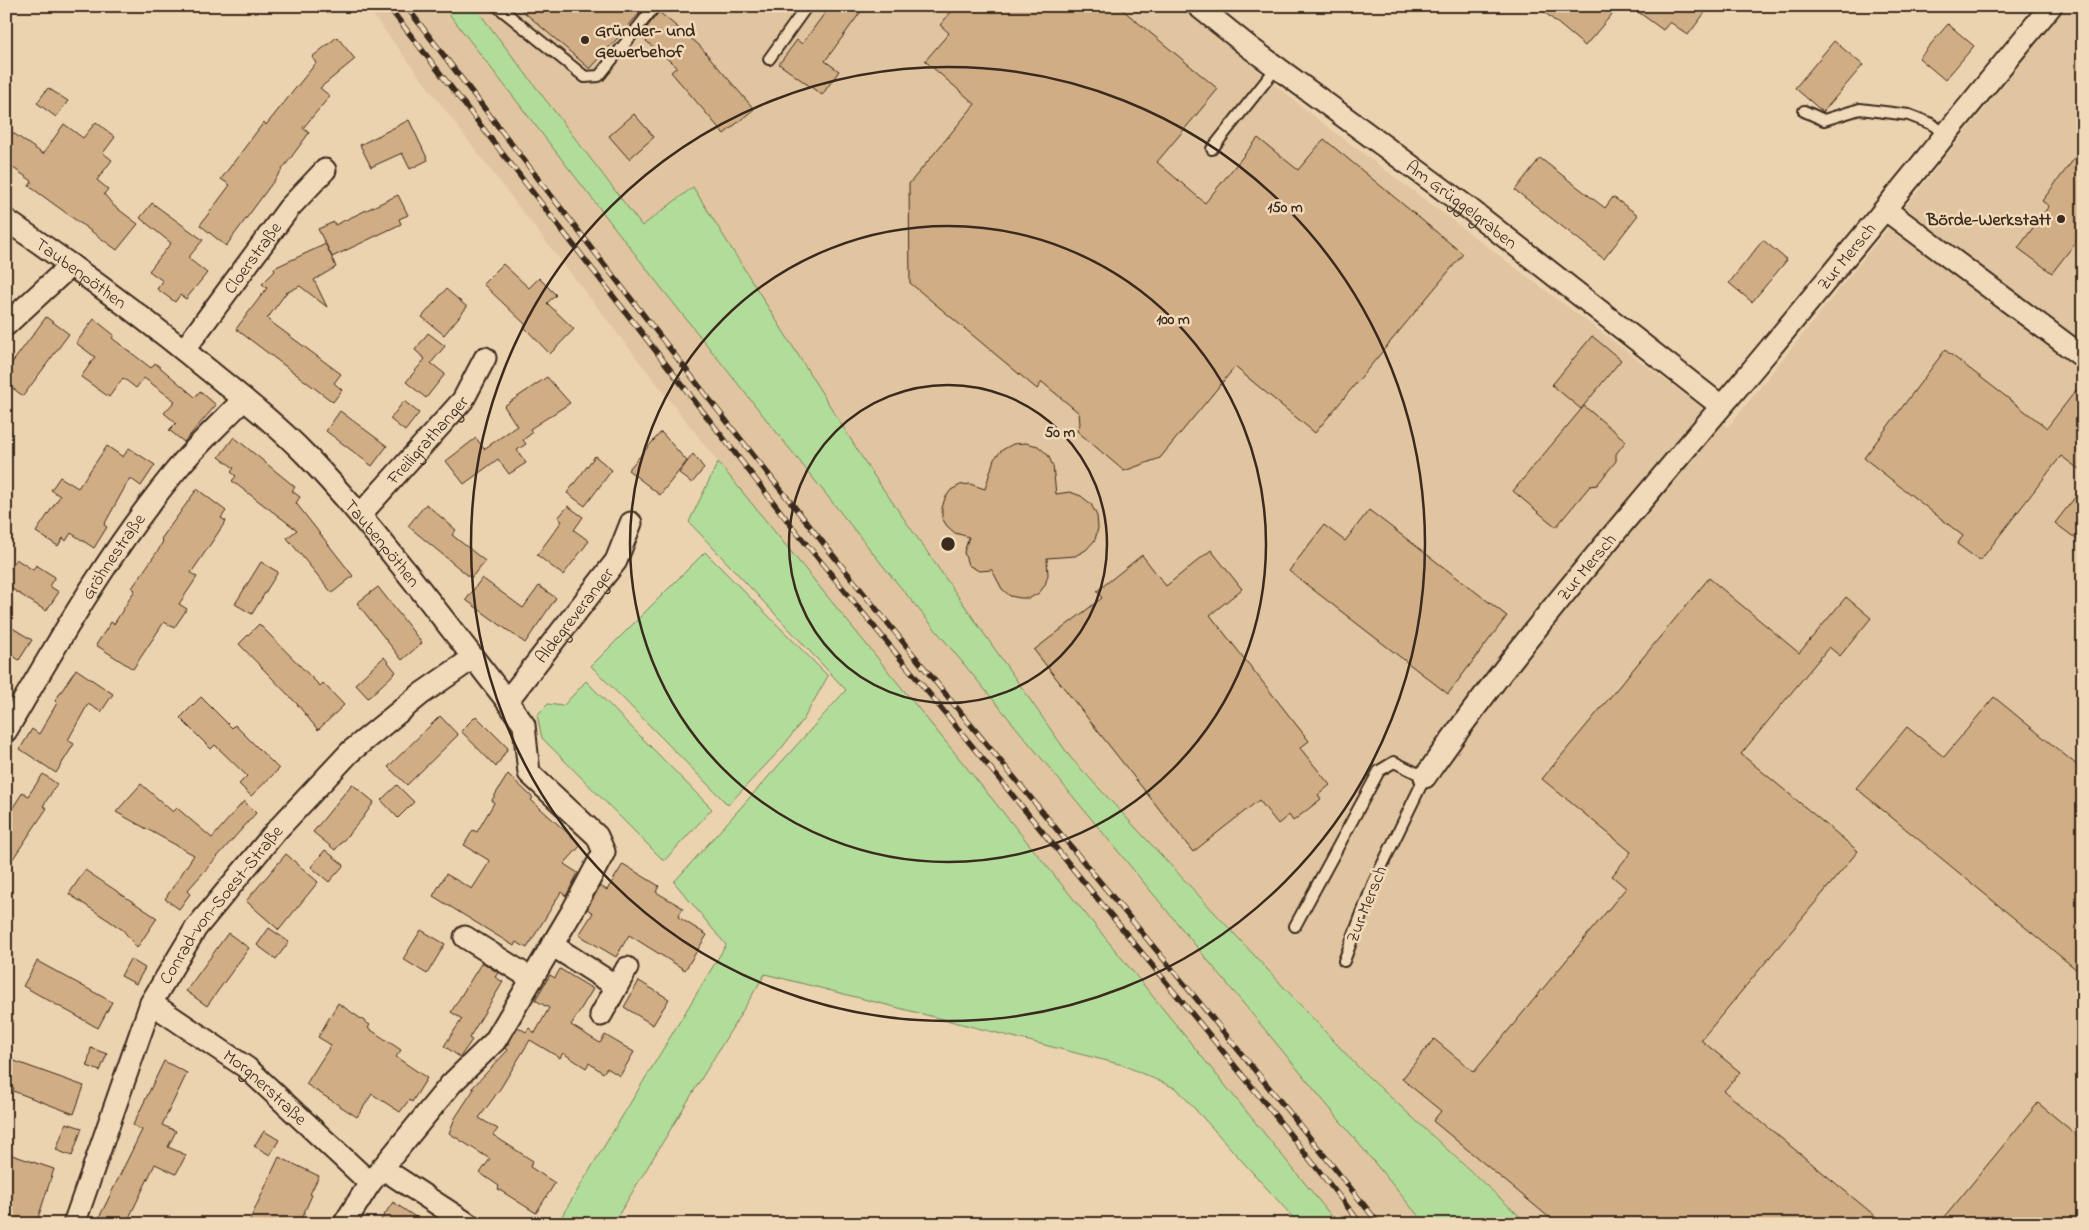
<svg xmlns="http://www.w3.org/2000/svg" width="2089" height="1230" font-family="'Indie Flower',sans-serif">
	<rect width="100%" height="100%" fill="#ecd3b0"/>
	<filter id="ink" filterUnits="userSpaceOnUse"><feTurbulence type="fractalNoise" baseFrequency=".02" numOctaves="2"/><feDisplacementMap in="SourceGraphic" scale="10" xChannelSelector="R" yChannelSelector="G"/><feConvolveMatrix kernelMatrix="1 2 1 2 8 2 1 2 1" color-interpolation-filters="sRGB"/></filter>
	<g filter="url(#ink)">
		<path fill="#e1c5a0" d="M366,6h77l216,279 229,287 537,652h-87l-620,-762 -200,-256z
			M474,6h704l142,115 408,306 339,-421h16v1218h-555l-169,-156 -289,-311 -200,-287 -177,-282 -51,38z"/>
		<path fill="#b1dc9a" stroke="#76835c" d="M443,6h31l168,220 51,-39 177,283 200,287 289,311 169,156h-103l-537,-652 -229,-287z
			M718,462l620,762h-39l-122,-135 -54,-24 -358,-91 -152,250h-56l169,-279 -52,-63 172,-192 -157,-168z
			M705,552l123,124 -25,44 -22,29 -53,56 -137,-139z
			M586,681l126,128 -48,52 -122,-123 -5,-23 11,-11 15,2z"/>
		<path fill="#d0ad84" stroke="#3b2a1e" d="M517,6h129l-56,63z
			M830,6h35l-40,55 14,10 -17,24 -43,-31 18,-24 5,4z
			M956,6h162l100,83 -61,73 48,41 53,-65 40,32 26,-31 139,115 -148,179 -80,-66 -75,91 -36,13 -47,-40 3,-7 -1,-11 -37,-31 -5,7 -127,-106 -1,-99 66,-80 -50,-43 24,-28 -9,-8z
			M1537,6h82l-34,40z
			M1630,6h80l-22,29 -18,-13 -7,8z
			M659,12l40,33 55,64 -30,25 -53,-62 6,-5 -37,-31z
			M1948,24l26,22 -29,34 -26,-22z
			M337,37l18,22 -35,29 10,8 -27,32 6,5 -83,113 -26,-21 30,-40 -9,-6 43,-57 2,3 50,-62 -4,-6z
			M1834,41l29,24 -40,47 -28,-24z
			M48,88l20,13 -12,16 -19,-14z
			M634,114l20,23 -25,22 -20,-23z
			M409,120l19,40 -18,9 -8,-16 -31,14 -11,-22z
			M96,122l19,15 -12,16 9,7 -15,20 11,9 -4,5 10,12 24,18 -21,26 -88,-64 3,-5 -26,-18v-35l37,26 21,-30 19,14z
			M2083,147v86l-31,40 -34,-25 31,-42 -7,-5z
			M1540,158l65,50 8,-11 25,18 -34,44 -89,-69z
			M398,195l10,20 -9,4 2,5 -69,33 -14,-28 16,-7 1,3z
			M152,203l51,37 -15,18 19,15 -21,26 -6,-4 -5,7 -18,-13 6,-8 -14,-10 22,-28 -31,-25z
			M1763,240l24,20 -35,42 -23,-19z
			M326,244l10,23 -22,13 13,27 -27,-21 -14,7 -19,26 74,55 -7,9 8,7 -9,12 -97,-73 31,-41 -5,-4 13,-13 -1,-3z
			M503,264l26,24 10,-10 17,17 -9,8 27,26 -24,25 -26,-27 2,-2 -43,-41z
			M446,289l21,18 -23,28 -22,-18z
			M46,317l23,17 -46,62 -17,-13v-12z
			M94,319l20,16 -2,3 39,30 4,-5 40,34 5,-6 16,14 -32,37 -15,-12 7,-7 -12,-10 11,-12 -31,-23 -8,10 -13,-10 -14,19 -28,-20 14,-20 -19,-14z
			M428,333l17,13 -14,17 14,11 -19,24 -20,-16 19,-23 -10,-9z
			M1592,336l29,24 -40,49 -29,-24z
			M1945,350l102,78 36,-47v91l-22,-16 -81,105 -23,-17 6,-8 -99,-78z
			M547,377l23,26 -40,26 2,4 -9,7 3,4 -9,6 9,13 -17,11 -11,-15 -34,25 -18,-23 30,-23 8,11 33,-23 -13,-20z
			M404,401l15,12 -14,18 -15,-12z
			M1584,406l42,35 -10,13v7l-19,24 -7,1 -34,41 -43,-36z
			M340,411l47,35 -15,20 -46,-35z
			M661,432l26,29 -27,34 -32,-25z
			M234,437l61,50 -3,4 8,6 -4,6 57,73 -21,17 -45,-55 10,-8 -65,-49 4,-5 -5,-4 3,-4 -15,-11z
			M1026,443l12,3 10,9 5,11 3,28 14,-2 11,4 10,8 6,12 1,12 -3,12 -9,10 -11,6 -28,2 1,17 -3,10 -6,8 -9,5h-10l-10,-2 -8,-7 -10,-19 -13,1 -11,-6 -4,-13 5,-15 -14,-4 -8,-7 -5,-8v-10l3,-10 6,-8 9,-5 10,-1 15,5 9,-30 8,-9 11,-6z
			M107,446l16,11 6,-9 26,17 -14,21 -11,-8 -26,47 3,2 -13,21 -23,-15 -5,8 -3,-3 -5,8 -22,-14 24,-36 -9,-6 9,-13 18,11z
			M693,454l11,14 -12,15 -13,-10z
			M595,456l17,14 -27,36 -18,-13z
			M2083,487v57l-28,-21z
			M197,489l29,22 -5,7 5,3 -35,52 6,4 -18,27 8,5 -13,19 -10,-6 -31,47 -37,-24 15,-23 3,2 10,-16 11,-18 -3,-2 27,-39 4,-8 -2,-2z
			M426,504l30,26 -4,5 33,26 -14,17 -63,-52z
			M568,506l15,11 -9,13 15,11 -26,34 -26,-20 25,-34 -4,-3z
			M1369,510l138,106 -59,78 -159,-123 35,-46 21,16z
			M1211,550l31,39 -32,26 99,126 -9,7 30,37 -12,10 3,4 -28,22 -4,-6 -11,9 -19,-24 -66,52 -159,-202 68,-52 -5,-7 45,-36 24,31z
			M16,559l17,11 3,-5 19,12 -6,9 10,6 -13,19 -40,-26v-10z
			M261,562l17,10 -26,42 -17,-10z
			M482,578l41,30 16,-22 17,12 -31,45 -59,-43z
			M1709,578l90,75 47,-56 25,21 -31,38 -11,-9 -88,107 117,97 -157,189 39,32 -16,19 161,133h-328l-124,-103 8,-10 -39,-32 32,-40 40,33 152,-184 -14,-12 19,-24 -89,-73z
			M378,587l44,56 -20,17 -45,-57z
			M6,624l26,16 -13,20 -13,-9z
			M259,624l61,62 3,-3 21,22 -26,25 -21,-26 -58,-60z
			M384,657l12,15 -28,26 -13,-14z
			M76,669l37,25 -12,18 -13,-8 -20,36 6,4 -18,29 -36,-24 12,-20 7,5 18,-31 -2,-2z
			M201,697l31,31 3,-3 44,44 -28,27 -12,-12 8,-8 -32,-31 -4,4 -31,-31z
			M1994,697l89,73v205l-227,-187 51,-61 37,30z
			M440,716l18,19 -51,50 -19,-18z
			M476,716l32,32 -12,19 -35,-36z
			M43,774l14,10 -14,22 4,2 -41,61v-51l17,-26 5,4z
			M508,774l25,24 -2,2 50,45 -17,19 14,9 -12,23 -5,-4 -34,56 -11,-6 -2,4 -81,-50 13,-22 26,15 18,-28 -26,-16 9,-15 4,2 17,-29 -2,-3z
			M141,784l32,28 4,-4 35,30 32,-37 12,12 -69,78 3,3 -11,15 -14,-10 29,-44 -78,-43z
			M352,784l22,18 -12,17 -27,31 -22,-18z
			M397,785l17,17 -16,16 -17,-18z
			M325,850l19,15 -15,17 -18,-15z
			M286,854l32,28 -39,48 -33,-29z
			M623,864l36,22 -3,6 27,16 -5,9 29,18 -22,35 -56,-35 -13,22 -37,-22 14,-22 -6,-4 13,-23 7,4z
			M85,870l72,48 -20,30 -14,-18 -54,-36z
			M269,928l20,14 -13,17 -19,-14z
			M421,930l24,14 -18,30 -24,-15z
			M228,933l21,15 -42,58 -21,-15z
			M130,959l15,9 -9,16 -15,-8z
			M37,961l75,41 -14,26 -75,-42z
			M482,962l16,11 -3,4 8,5 -34,56 3,2 -12,17 -16,-11 18,-27 -11,-7z
			M560,969l33,20 -22,36 29,18 5,-8 29,17 -14,24 -13,-8 -4,5 -14,-10 -3,5 -23,-15 -3,5 -30,-18 -30,49 -21,29 19,11 -5,6 40,26 -3,6 25,16 -19,30 -38,-24 1,-3 -19,-13 10,-14 -41,-26 6,-15 19,-29 -2,-1 36,-38 -2,-2 12,-21 8,5 3,-4 6,5 14,-25 -14,-8 15,-25 5,3z
			M639,981l30,18 -16,26 -29,-18z
			M338,1003l32,22 -2,3 33,22 -5,7 31,21 -15,24 -3,-2 -9,12 -28,-18 -15,23 -51,-33 25,-39 -13,-8z
			M91,1048l16,6 -7,17 -13,-5z
			M6,1058l78,28 -10,28 -61,-23 1,-3 -8,-3z
			M164,1061l23,12 -25,52 14,6 -8,16 18,8 -10,19 -21,-10 -29,60h-30l46,-94 -9,-5z
			M2038,1103l45,37v84h-144z
			M66,1123l16,5 -10,28 -16,-6z
			M264,1131l15,9 -9,15 -16,-9z
			M6,1153l48,16 -18,55h-30z
			M279,1157l40,19 -9,18 2,1 -13,29h-51z
			M393,1202l33,22h-48z"/>
		<g fill="none" stroke-linecap="round" stroke-linejoin="round">
			<g stroke="#3b2a1e" stroke-width="14">
				<path id="lane" d="M497,6l88,71 14,-1 56,-70
					M769,59l38,-53
					M1804,111l20,9 36,-11 49,6 23,9 13,11
					M1212,149l65,-82
					M1295,926l84,-155 15,-9 31,15 -52,107 -29,77"/>
			</g>
			<g stroke="#3b2a1e" stroke-width="25">
				<g id="street">
					<path id="s1" d="M1198,6l51,41 218,160 254,199"/>
					<path d="M1886,210l197,147"/>
					<path id="s2" d="M6,220c71,48 140,99 206,153 32,26 66,53 94,82 73,77 136,163 201,246l17,24 5,48 68,63 7,16 -31,58 -78,131 -44,43 -81,99 -26,41"/>
					<path d="M6,325l65,-60"/>
					<path id="s3" d="M184,350l105,-142 36,-38"/>
					<path id="s4" d="M360,515l103,-115 22,-42"/>
					<path id="s5" d="M507,701l109,-140 15,-38"/>
					<path id="s6" d="M6,731c54,-93 108,-188 177,-269 19,-22 41,-42 61,-63"/>
					<path id="s7" d="M1425,777c95,-137 205,-262 312,-389 106,-126 209,-255 314,-382"/>
					<path d="M465,937l67,42"/>
					<path d="M552,945l64,41"/>
					<path id="s8" d="M151,1003l96,65 123,115"/>
					<path d="M601,1015l26,-47"/>
					<path d="M382,1168l86,56"/>
					<path id="s9" d="M74,1224l77,-221 45,-75 80,-97 74,-79 71,-58 52,-36"/>
				</g>
			</g>
			<use href="#lane" stroke="#f1dab9" stroke-width="10"/>
			<use href="#street" stroke="#f1dab9" stroke-width="21"/>
			<g stroke="#3b2a1e" stroke-width="5.5">
				<path id="rail" d="M388,6l406,523 468,570 99,125
					M406,6c165,216 330,431 502,642 156,192 316,381 471,576"/>
			</g>
			<use href="#rail" stroke="#f1dab9" stroke-width="4" stroke-dasharray="11" stroke-linecap="butt"/>
		</g>
	</g>
	<g fill="none" stroke="#3b2a1e" stroke-width="2.5">
		<circle cx="948" cy="544" r="159"/>
		<circle cx="948" cy="544" r="318"/>
		<circle cx="948" cy="544" r="477"/>
	</g>
	<g fill="#3b2a1e" stroke="#f1dab9" stroke-width="2">
		<circle cx="585" cy="40" r="5"/>
		<circle cx="2061" cy="219" r="5"/>
	</g>
	<g text-anchor="middle" stroke-width="5" stroke-linejoin="round" paint-order="stroke">
		<g font-size="18" font-weight="bold" fill="#3b2a1e" stroke="#f1dab9" text-anchor="start">
			<text x="595" y="36">Gründer- und<tspan x="595" dy="21">Gewerbehof</tspan></text>
			<text x="2051" y="225" text-anchor="end">Börde-Werkstatt</text>
		</g>
		<g font-size="18" fill="#3b2a1e" stroke="#f1dab9">
			<text dy="6" stroke="none"><textPath href="#s1" startOffset="330">Am Grüggelgraben</textPath></text>
			<text dy="6" stroke="none"><textPath href="#s7" startOffset="670">Zur Mersch</textPath></text>
			<text dy="6" stroke="none"><textPath href="#s3" startOffset="115">Cloerstraße</textPath></text>
			<text dy="6" stroke="none"><textPath href="#s2" startOffset="92">Taubenpöthen</textPath></text>
			<text dy="6" stroke="none"><textPath href="#s4" startOffset="101">Freiligrathanger</textPath></text>
			<text dy="6" stroke="none"><textPath href="#s2" startOffset="498">Taubenpöthen</textPath></text>
			<text dy="6" stroke="none"><textPath href="#s6" startOffset="205">Gröhnestraße</textPath></text>
			<text dy="6" stroke="none"><textPath href="#s7" startOffset="265">Zur Mersch</textPath></text>
			<text dy="6" stroke="none"><textPath href="#s5" startOffset="109">Aldegreveranger</textPath></text>
			<text transform="translate(1366 904) rotate(-68)" y="6">Zur Mersch</text>
			<text dy="6" stroke="none"><textPath href="#s9" startOffset="355">Conrad-von-Soest-Straße</textPath></text>
			<text dy="6" stroke="none"><textPath href="#s8" startOffset="142">Morgnerstraße</textPath></text>
		</g>
	</g>
	<circle cx="948" cy="544" r="8" fill="#3b2a1e" stroke="#f1dab9" stroke-width="2.5"/>
	<g font-size="15" text-anchor="middle" font-weight="bold" fill="#3b2a1e" stroke="#f1dab9" stroke-width="5" stroke-linejoin="round" paint-order="stroke">
		<text x="1285" y="212">150 m</text>
		<text x="1173" y="324">100 m</text>
		<text x="1060" y="437">50 m</text>
	</g>
	<rect width="2089" height="1230" fill="none" stroke="#f1dab9" stroke-width="25"/>
	<rect x="12" y="12" width="2064" height="1205" fill="none" stroke="#3b2a1e" stroke-width="2" filter="url(#ink)"/>
</svg>
